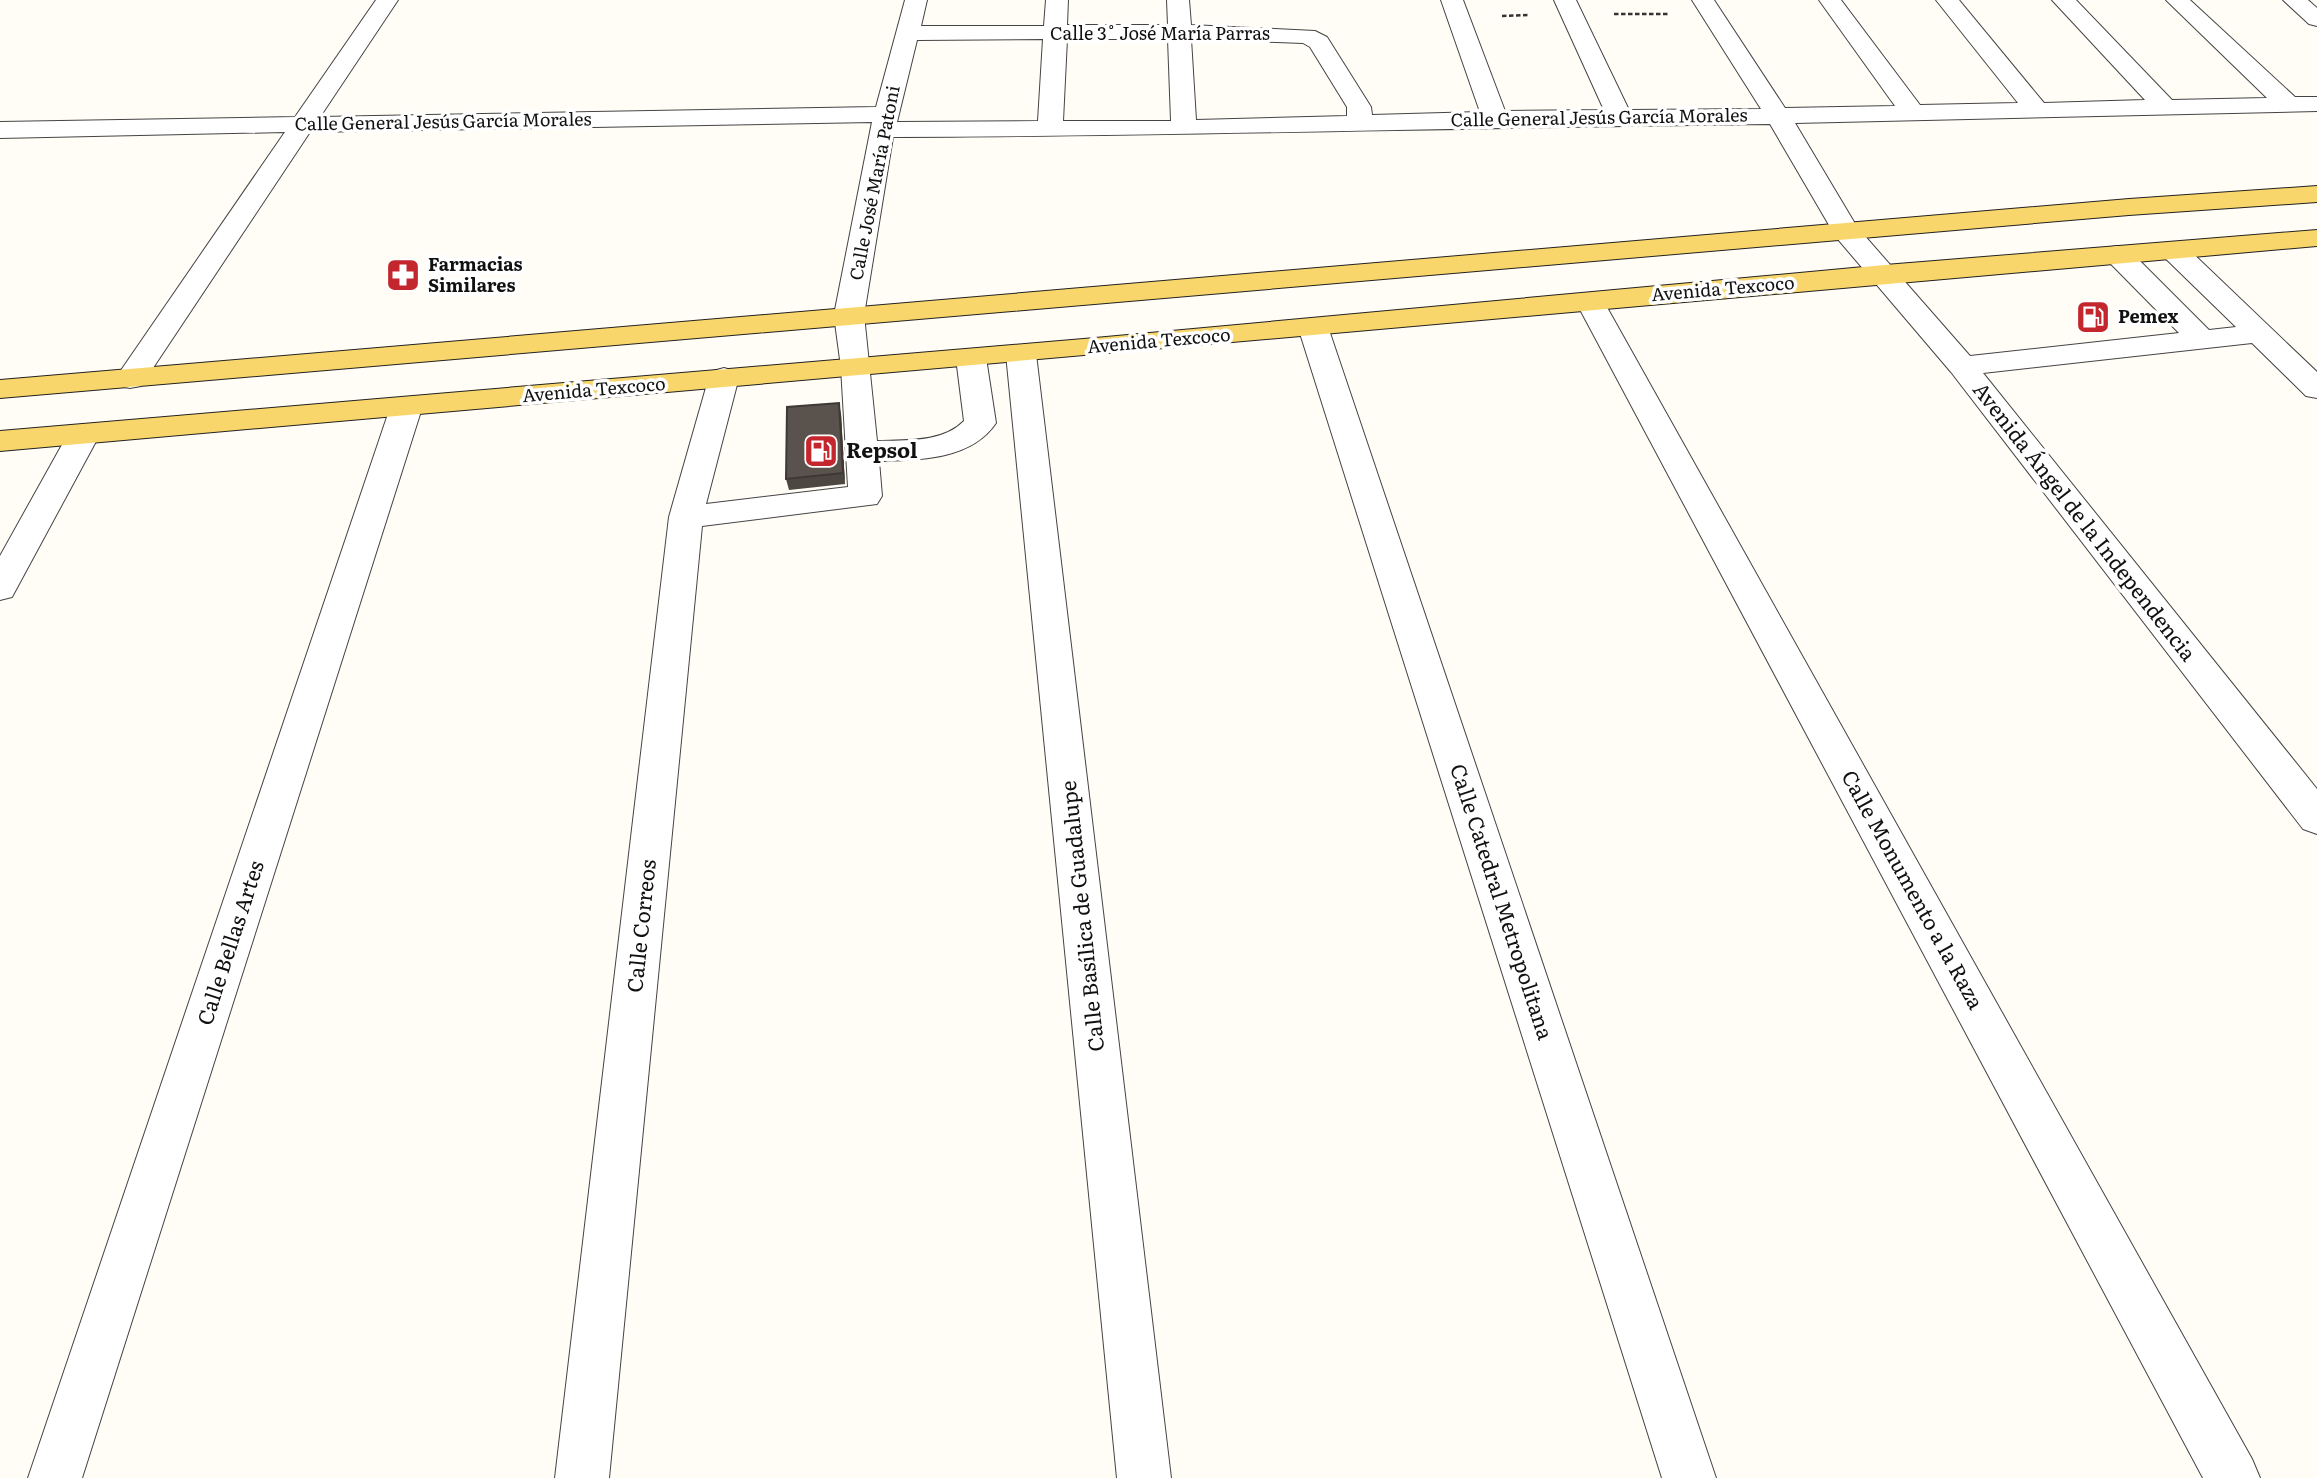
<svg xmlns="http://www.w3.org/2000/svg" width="2317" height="1478" font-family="Literata,serif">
	<rect width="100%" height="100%" fill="#fffdf5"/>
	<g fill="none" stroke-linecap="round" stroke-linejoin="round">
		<g stroke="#444" stroke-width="2">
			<path id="minor" d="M376,0h22l-78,117 556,-10 29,-107h22l-6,26h123l2,-26h22l-1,25h101l-1,-25h22l2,25 124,6 12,6 44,70 1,8 108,-3 -39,-112h22l42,111 99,-1 -50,-110h22l53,110 132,-1 -69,-109h22l71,108 110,-2 -76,-106h22l79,105 98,-2 -82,-103h23l85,103 101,-3 -93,-100h24l96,100 95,-2 -101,-98h24l105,97h22v14l-522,12 62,104 113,129 209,-23 -72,-73 -4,-6 4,-6 10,-2 10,2 82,82 27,-3 -73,-71 -4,-6 4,-6 10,-2 10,2 134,128v26l-11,-2 -54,-53 -269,30 334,416v45l-14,-5 -352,-457 -115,-135 -66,-113c-292,3 -584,12 -877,13l-29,178 13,126c29,-1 65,2 87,-20l-8,-63 4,-6 11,-3 11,3 4,6 10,65c-25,37 -77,37 -117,38l3,35 -5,8 -175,22 -93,952h-54l114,-961 40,-140 4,-6 11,-3 11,3 4,6 -33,127 142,-17 -7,-120 -7,-52 38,-193 -562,10 -169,254 -11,2 -11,-2 -4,-7 170,-247 -285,6v-16l295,-5zM1043,39l-5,82 -141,1 20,-82zM1067,39h101l3,82h-108zM1191,39l112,4 7,4 37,60v9l-151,4z
				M2283,0h25l9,8v18l-8,-2z
				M1590,293l10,3 4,6 648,1157 8,19h-57l-627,-1176 4,-6z
				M1313,318l10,3 5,6 388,1151h-54l-364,-1151 5,-6z
				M1021,345l11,3 4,6 135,1124h-54l-111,-1124 4,-6z
				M406,398l11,3 5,7 -340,1070h-54l362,-1070 5,-7z
				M84,424l11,3 5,7 -88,163 -12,3v-44l68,-122 5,-7z"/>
		</g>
		<g stroke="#222" stroke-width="2">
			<path id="major" d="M2317,186v16l-188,13 -2129,183v-18l2129,-181z
				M2317,230v16l-2317,205v-20l1095,-93 790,-73z"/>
		</g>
		<path stroke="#333" stroke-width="2.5" stroke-dasharray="4.5 2.5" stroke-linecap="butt" d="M1614,14h54
			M1502,16l26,-1"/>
		<use href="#minor" fill="#fff" fill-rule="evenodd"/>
		<use href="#major" fill="#f9d66b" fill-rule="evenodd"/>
	</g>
	<path fill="#4d4742" d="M841,414l4,70 -56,6 -3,-11z"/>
	<path fill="#3f3936" d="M839,403l2,11 4,70 -2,-11z"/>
	<path fill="#5a524d" stroke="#3f3936" stroke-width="2" d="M839,403l4,70 -57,6 1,-72z"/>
	<defs>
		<g id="pharmacy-square" transform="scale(1.75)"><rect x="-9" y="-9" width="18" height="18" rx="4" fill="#c4262e" stroke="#fff"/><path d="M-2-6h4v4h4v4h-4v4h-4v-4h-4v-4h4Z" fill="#fff"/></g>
		<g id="fuel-square" transform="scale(1.75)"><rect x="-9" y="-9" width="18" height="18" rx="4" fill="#c4262e" stroke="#fff"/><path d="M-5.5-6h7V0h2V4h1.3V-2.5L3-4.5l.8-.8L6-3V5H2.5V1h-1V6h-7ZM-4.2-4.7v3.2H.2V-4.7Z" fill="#fff"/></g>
	</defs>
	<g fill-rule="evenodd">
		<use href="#pharmacy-square" x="403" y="275"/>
		<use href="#fuel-square" x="2093" y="317"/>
		<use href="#fuel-square" x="821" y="451"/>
	</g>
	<g text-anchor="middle" stroke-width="7" stroke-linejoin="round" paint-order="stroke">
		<g font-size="18" fill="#111" stroke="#fff">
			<text x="1160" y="40">Calle 3˚ José María Parras</text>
			<text transform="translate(1599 118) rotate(-1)" y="6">Calle General Jesús García Morales</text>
			<text transform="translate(443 122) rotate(-1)" y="6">Calle General Jesús García Morales</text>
			<text transform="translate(875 183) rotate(-79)" y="6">Calle José María Patoni</text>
			<text transform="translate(1723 289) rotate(-5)" y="6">Avenida Texcoco</text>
			<text transform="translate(1159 341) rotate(-5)" y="6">Avenida Texcoco</text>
			<text transform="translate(594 390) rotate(-5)" y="6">Avenida Texcoco</text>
		</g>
		<g font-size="18" font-weight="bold" fill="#111" stroke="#fff" text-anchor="start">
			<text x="428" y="271">Farmacias<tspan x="428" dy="21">Similares</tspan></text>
			<text x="2118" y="323">Pemex</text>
		</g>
		<g font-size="21" font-weight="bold" fill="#111" stroke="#fff" text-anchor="start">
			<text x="846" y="458">Repsol</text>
		</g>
		<g font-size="21" fill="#111" stroke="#fff">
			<text transform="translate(2084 522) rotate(52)" y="7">Avenida Ángel de la Independencia</text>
			<text transform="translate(1912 890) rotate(61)" y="7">Calle Monumento a la Raza</text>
			<text transform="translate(1501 902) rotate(72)" y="7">Calle Catedral Metropolitana</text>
			<text transform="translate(1083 916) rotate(-96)" y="7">Calle Basílica de Guadalupe</text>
			<text transform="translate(642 926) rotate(-84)" y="7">Calle Correos</text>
			<text transform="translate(231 943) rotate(-72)" y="7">Calle Bellas Artes</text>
		</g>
	</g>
</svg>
